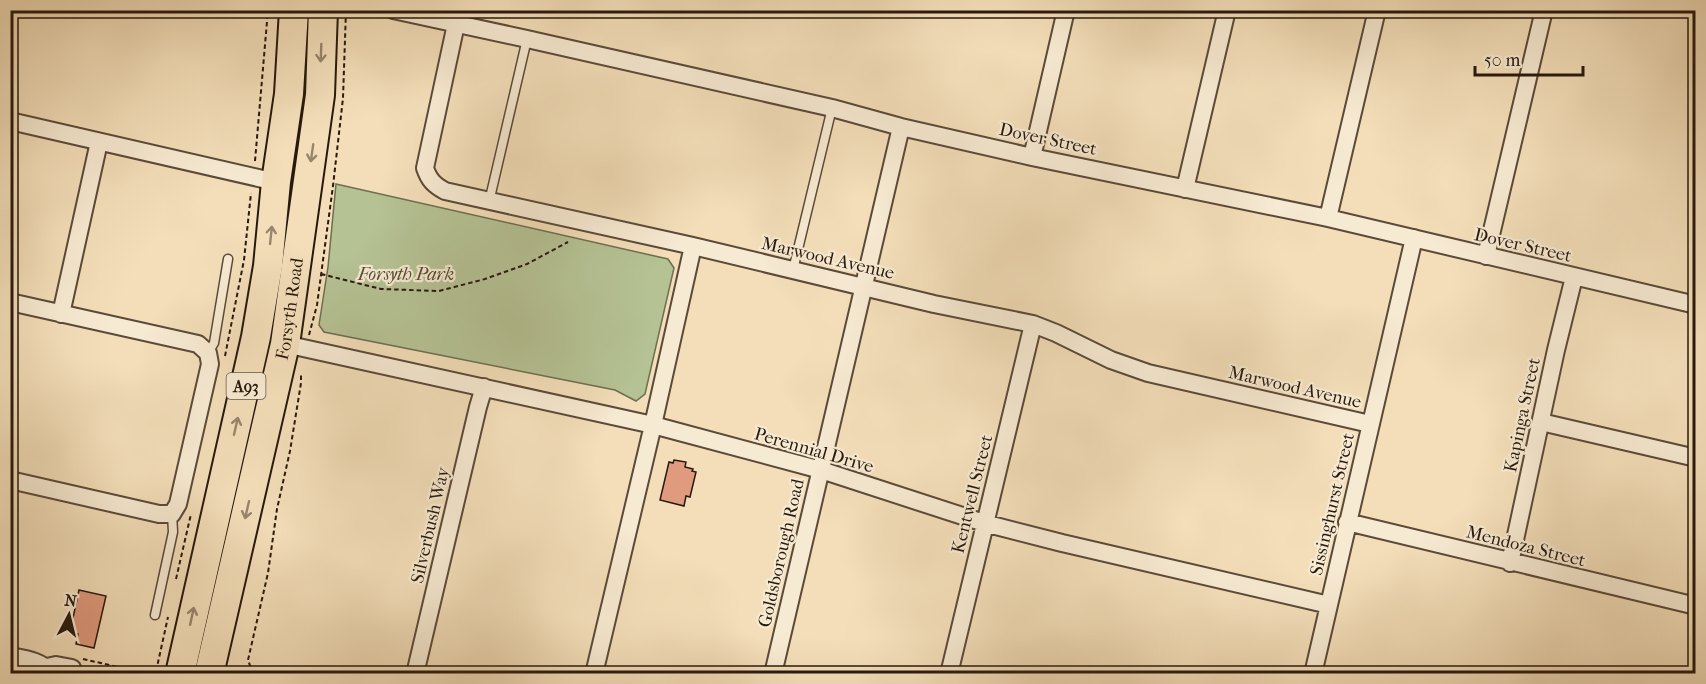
<svg xmlns="http://www.w3.org/2000/svg" width="1706" height="684" font-family="'IM FELL French Canon',serif">
	<rect width="100%" height="100%" fill="#f3deb9"/>
	<filter id="stains"><feTurbulence type="fractalNoise" baseFrequency=".00333" numOctaves="4"/><feColorMatrix values="0 0 0 0 .2 0 0 0 0 .09 0 0 0 0 .02 0 0 0 .5 -.17"/></filter>
	<radialGradient id="worn" r=".72"><stop offset=".6" stop-color="#630" stop-opacity="0"/><stop offset="1" stop-color="#630" stop-opacity=".3"/></radialGradient>
	<path fill="#b5c294" stroke="#6e6e51" stroke-width="1.5" d="M336,184l332,75 6,9 -29,126 -9,7 -21,-11 -291,-58 -5,-7 9,-58z"/>
	<path fill="#e09b7e" stroke="#28190e" stroke-width="1.5" d="M674,460l12,2 -1,5 8,2 -1,2 4,1 -6,25 -4,-1 -2,10 -24,-6 9,-38 4,1z
		M79,590l27,6 -12,52 -18,-4 2,-10 -8,-2z"/>
	<g fill="none" stroke-linecap="round" stroke-linejoin="round">
		<g stroke="#5b4a39" stroke-width="11">
			<path id="service" d="M489,202l38,-163
				M793,270l39,-162
				M208,353l6,-10 14,-84
				M155,615l18,-83 -1,-18"/>
		</g>
		<g stroke="#5b4a39" stroke-width="20">
			<path id="minor" d="M393,10l134,29 305,69 69,19 131,30 296,61 368,87
				M456,24l-31,144c4,12 9,17 20,23l248,55 241,58 99,20 23,9 55,27 37,13 222,51
				M10,121l266,61
				M1032,157l34,-147
				M1185,189l42,-179
				M1328,218l49,-208
				M1486,256l58,-246
				M10,302l188,42 10,9 2,11 -32,140 -6,10h-13l-149,-34
				M61,314l38,-172
				M285,344l368,81 168,45 163,53 78,20 267,62
				M1541,422l155,36
				M1347,522l349,84
				M1510,563l46,-213 18,-73
				M10,656c16,3 32,5 42,18
				M47,667l9,-2 16,3
				M415,674l63,-267 6,-20
				M594,674l59,-249 40,-179
				M773,674l128,-547
				M949,674l84,-350
				M1313,674l101,-436"/>
		</g>
		<g stroke="#28190e" stroke-width="32">
			<g id="trunk">
				<path d="M180,674l76,-337 12,-71 8,-84 13,-88 5,-84"/>
				<path id="s1" d="M209,674l76,-330 35,-249 3,-85"/>
			</g>
		</g>
		<path stroke="#28190e" stroke-width="2" stroke-dasharray="4.5 3" stroke-linecap="butt" d="M255,161l13,-151
			M321,274l60,15 58,2 46,-12 42,-15 41,-22
			M309,335l8,-30 16,-119 10,-88 3,-88
			M225,356l19,-96 7,-67
			M176,579l15,-65
			M83,659l57,13 10,-2
			M151,674l-1,-4 7,-3 11,-50
			M253,674l-5,-14 20,-87 9,-64 13,-58 11,-68v-8"/>
		<use href="#service" stroke="#f7ead2" stroke-width="8"/>
		<use href="#minor" stroke="#f7ead2" stroke-width="16"/>
		<use href="#trunk" stroke="#f3deb9" stroke-width="28"/>
	</g>
	<defs><path id="oneway-shaft" d="M-6 0H5M1.5-3L5.5 0L1.5 3" fill="none" stroke-width="1.6" stroke-linecap="round" stroke-linejoin="round" transform="scale(1.5)"/></defs>
	<g stroke="#98856c">
		<use href="#oneway-shaft" transform="translate(321 53) rotate(92)"/>
		<use href="#oneway-shaft" transform="translate(312 153) rotate(98)"/>
		<use href="#oneway-shaft" transform="translate(271 235) rotate(-84)"/>
		<use href="#oneway-shaft" transform="translate(236 426) rotate(-77)"/>
		<use href="#oneway-shaft" transform="translate(247 510) rotate(103)"/>
		<use href="#oneway-shaft" transform="translate(192 616) rotate(-78)"/>
	</g>
	<g text-anchor="middle" stroke-width="4.5" stroke-linejoin="round" paint-order="stroke">
		<rect fill="#f7ead2" stroke="#665849" stroke-width="1.5" x="226.5" y="373" width="39" height="26" rx="4.5"/>
		<g font-size="16" font-weight="bold" fill="#28190e">
			<text x="246" y="392">A93</text>
		</g>
		<g font-size="18" fill="#28190e" stroke="#f7ead2">
			<text transform="translate(1048 139) rotate(12)" y="6">Dover Street</text>
			<text transform="translate(1523 245) rotate(13)" y="6">Dover Street</text>
			<text transform="translate(828 258) rotate(13)" y="6">Marwood Avenue</text>
			<text dy="6" stroke="none"><textPath href="#s1" startOffset="374">Forsyth Road</textPath></text>
			<text transform="translate(1295 387) rotate(13)" y="6">Marwood Avenue</text>
			<text transform="translate(1522 415) rotate(-78)" y="6">Kapinga Street</text>
			<text transform="translate(814 450) rotate(16)" y="6">Perennial Drive</text>
			<text transform="translate(972 494) rotate(-76)" y="6">Kentwell Street</text>
			<text transform="translate(1332 504) rotate(-77)" y="6">Sissinghurst Street</text>
			<text transform="translate(430 525) rotate(-77)" y="6">Silverbush Way</text>
			<text transform="translate(1526 546) rotate(14)" y="6">Mendoza Street</text>
			<text transform="translate(781 553) rotate(-77)" y="6">Goldsborough Road</text>
		</g>
		<g font-size="18" font-style="italic" fill="#524c36" stroke="#f7ead2">
			<text x="406" y="280">Forsyth Park</text>
		</g>
	</g>
	<rect width="1706" height="684" fill="none" stroke="#f3deb9" stroke-width="36"/>
	<rect x="12" y="12" width="1682" height="660" fill="none" stroke="#28190e" stroke-width="3"/>
	<rect x="18" y="18" width="1670" height="648" fill="none" stroke="#28190e" stroke-width="1.5"/>
	<g transform="translate(69 615) rotate(7)" stroke="#f7ead2" stroke-width="4.5" paint-order="stroke">
	<path d="M0-4.5L10 22L0 15L-10 22Z" fill="#28190e"/>
	<text y="-9" font-size="16" font-weight="bold" text-anchor="middle" fill="#28190e">N</text>
	</g>
	<path d="M1475 66v9h108v-9" fill="none" stroke="#28190e" stroke-width="3"/>
	<text x="1484" y="66" font-size="18" fill="#28190e" stroke="#f7ead2" stroke-width="4.5" paint-order="stroke">50 m</text>
	<rect width="100%" height="100%" filter="url(#stains)"/>
	<rect width="100%" height="100%" fill="url(#worn)"/>
</svg>
